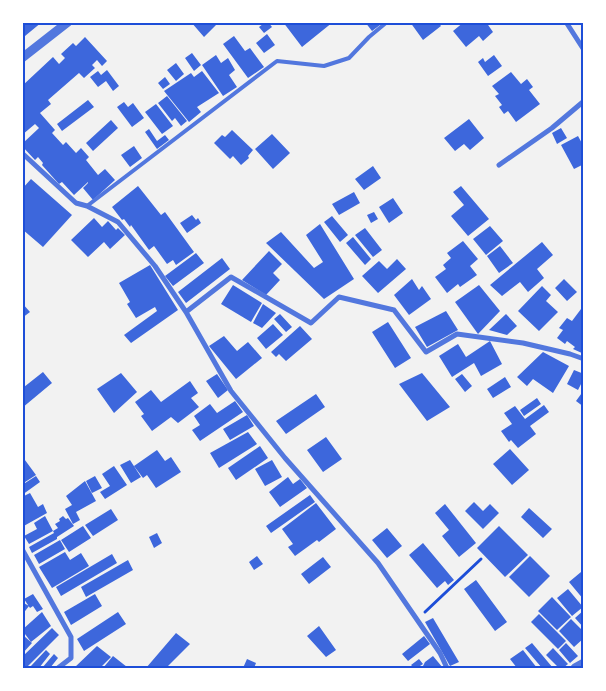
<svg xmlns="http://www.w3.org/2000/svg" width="606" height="691" font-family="'Golos Text',sans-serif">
	<rect width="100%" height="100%" fill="#f2f2f2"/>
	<path fill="#3d67dc" d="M22,22h20l-17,14 -3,-3z
		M191,22h23l2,3 -12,12z
		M262,22h6l4,5 -8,6 -5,-6 4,-3z
		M283,22h50l-31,25z
		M365,22h19l-12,9z
		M410,22h28l3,4 -18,14z
		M464,22h22l7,10 -10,9 -4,-5 -13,11 -13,-16z
		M267,34l8,11 -11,8 -8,-10z
		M234,36l11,15 5,-3 14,19 -16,11 -25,-34z
		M85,37l22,24 -5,5 -5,-6 -5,5 3,3 -11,10 -5,-5 -31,27 3,4 -11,9 15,17 -3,3 11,12 3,-3 10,11 5,-5 8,9 -3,3 12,15 7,-6 10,11 -22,20 -10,-12 5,-5v-1l-14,13 -12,-13 -3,2 -17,-19 1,-2 -5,-6 -3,3 -13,-14v-2l17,-16 -4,-4 -13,11v-49l31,-29 6,7 6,-6 -4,-4 12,-11 3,3z
		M192,53l9,12 -7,6 -9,-13z
		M216,55l5,8 7,-5 7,12 -6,5 8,12 -14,9 -21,-31z
		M494,55l8,11 -14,10 -10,-14 5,-4 2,4z
		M176,63l8,11 -8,7 -9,-11z
		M107,70l12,16 -6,5 -7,-10 -8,6 -8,-10 8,-6 3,4z
		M202,71l17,22 -22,14 4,5 -12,10 -25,-31 27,-18 3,4z
		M511,72l10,12 6,-5 6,8 -4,3 11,14 -24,18 -8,-11 -4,3 -5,-7 3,-2 -7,-9 4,-2 -7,-8z
		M165,77l5,7 -7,5 -5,-6z
		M167,96l20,25 -6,5 -6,-8 -3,3 -14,-18z
		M88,100l6,7 -32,24 -5,-7z
		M124,102l4,5 5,-4 11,15 -12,9 -15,-20z
		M156,104l17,22 -11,8 -17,-22z
		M469,119l15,19 -14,12 -6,-6 -9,7 -11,-13z
		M111,120l7,8 -25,23 -7,-8z
		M561,128l6,10 -10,6 -5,-11z
		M149,129l8,12 8,-6 4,5 -12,9 -12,-17z
		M232,130l21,20 -5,6 1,2 -8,7 -8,-9 -3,3 -16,-16 8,-8 3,2z
		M272,134l18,19 -17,16 -18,-20z
		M578,136l6,11v17l-10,5 -13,-24z
		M134,146l8,12 -12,9 -9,-12z
		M373,166l8,12 -17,12 -9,-11z
		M31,179l41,36 -29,32 -21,-18v-40z
		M138,186l23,29 4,-3 29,40 -18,13 -3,-5 -6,4 -13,-18 -5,4 -18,-25 -1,2 -6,-8 -2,1 -10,-13z
		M461,186l28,33 -21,17 -17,-20 13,-11 -11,-13z
		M354,192l6,11 -21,12 -7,-11z
		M393,198l10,15 -14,10 -10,-16z
		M374,212l4,7 -7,4 -4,-8z
		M192,215l4,5 2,-2 3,5 -14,10 -7,-10z
		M332,216l16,19 -8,7 -16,-20z
		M94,218l8,9 6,-6 8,9 2,-2 7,7 -15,14 -6,-7 -16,15 -17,-17z
		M320,224l34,55 -30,20 -58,-56 15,-11 33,36 9,-6 -17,-27z
		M490,226l13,15 -17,14 -13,-16z
		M365,228l17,22 -9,7 -18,-22z
		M353,237l18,22 -6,6 -19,-22z
		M463,241l15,18 -8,7 7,9 -17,12 -2,-3 -11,9 -12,-16 11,-8 -3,-4 8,-7 -4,-5z
		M542,242l11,13 -16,14 7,9 -16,14 -8,-10 -18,14 -12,-11z
		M500,246l13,17 -14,10 -12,-17z
		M269,251l13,13 -9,9 7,7 -14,15 -24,-15z
		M196,253l8,10 -31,23 -8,-10z
		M222,258l8,11 -44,34 -8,-11z
		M397,259l9,10 -28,24 -16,-17 17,-15 8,8z
		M150,265l28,45 -47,33 -7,-8 33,-24 -2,-4 -19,11 -9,-14 3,-2 -11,-19z
		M412,279l7,11 3,-4 9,13 -22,16 -15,-20z
		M564,279l13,13 -10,9 -12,-13z
		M233,285l29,18 -11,19 -30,-18z
		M479,285l21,26 -22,23 -23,-32z
		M542,286l9,9 -5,6 12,11 -19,19 -21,-20z
		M22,303l8,9 -8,6z
		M263,304l13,9 -14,15 -9,-5z
		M584,305v49l-11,-5 2,-2 -8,-6 -2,3 -8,-6 6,-8 -4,-2 8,-10 5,3z
		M446,311l12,19 -31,17 -12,-20z
		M280,314l12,13 -6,5 -12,-13z
		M506,314l11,12 -10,9 -18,-5z
		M388,322l23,36 -16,10 -23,-36z
		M273,324l10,11 -17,14 -9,-11z
		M300,326l12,13 -26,22 -7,-7 -3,3 -5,-5z
		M224,336l13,15 11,-9 14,16 -26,21 -27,-33z
		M490,341l12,23 -21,12 -7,-13 -22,14 -13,-21 19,-12 8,13z
		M543,352l26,14 -16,27 -20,-14 -6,7 -10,-9z
		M574,370l10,4v4l-6,12 -11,-6z
		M43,372l9,11 -30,25v-23l2,2z
		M121,373l16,19 -23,21 -17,-24z
		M422,373l28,34 -23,14 -28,-37z
		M217,374l11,16 -10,8 -12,-17z
		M462,374l10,12 -7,6 -10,-13z
		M505,377l6,10 -18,11 -6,-9z
		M190,381l8,12 -7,5 8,9 -21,16 -7,-6 -19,14 -11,-15 3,-2 -9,-12 16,-12 10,12z
		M584,390v17l-8,-6z
		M316,394l9,13 -39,27 -10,-13z
		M537,398l4,6 -17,12 -4,-6z
		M235,401l8,11 -43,29 -8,-11 8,-5 -6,-9 16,-12 7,9z
		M544,405l5,7 -19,14 6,8 -18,14 -7,-8 -2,2 -8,-11 11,-7 -8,-11 11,-7 10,13z
		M247,415l7,11 -24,14 -7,-11z
		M248,432l9,12 -38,24 -9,-15z
		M326,437l16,22 -19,13 -16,-22z
		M260,446l8,12 -32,22 -8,-12z
		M510,449l19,21 -17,15 -19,-21z
		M157,450l8,11 6,-4 10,15 -25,16 -9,-13 -4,3 -9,-12z
		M22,456l14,19 -14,9z
		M130,460l11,17 -10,6 -11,-18z
		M272,460l10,17 -17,9 -10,-17z
		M114,466l13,19 -22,14 -5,-7 10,-6 -8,-12z
		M36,476l4,6 -18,13v-10z
		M95,476l7,12 -10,5 -6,-12z
		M288,477l5,7 7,-5 7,9 -27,19 -11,-15z
		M85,481l11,20 -20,11 4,8 -7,4 -8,-15 7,-4 -6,-9z
		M30,493l8,14 5,-3 4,9 -25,14v-30z
		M310,495l5,7 -44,31 -5,-7z
		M474,502l9,9 7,-7 9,9 -16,16 -18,-18z
		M316,503l20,26 -17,13 -2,-2 -22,16 -7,-9 5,-3 -11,-15z
		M445,504l31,39 -17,14 -17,-21 7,-6 -14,-17z
		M529,508l23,21 -9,9 -22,-21z
		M111,509l7,11 -25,16 -8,-11z
		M45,516l8,15 -24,13 -5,-8 13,-7 -3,-6z
		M63,516l3,3 2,-1 6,8 -17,11v2l-25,14 -3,-6 25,-14 -1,-2 5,-3 -3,-4 5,-3 -1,-2z
		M83,526l8,12 -22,14 -8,-12z
		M499,526l29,29 -23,22 -28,-29z
		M387,528l15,18 -15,12 -15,-18z
		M157,533l5,10 -8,5 -5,-11z
		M60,540l5,9 -26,15 -5,-9z
		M423,543l31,37 -6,5 -3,-4 -8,7 -28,-33z
		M65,552l5,8 11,-7 8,13 -37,22 -13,-21z
		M112,554l5,9 -56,33 -5,-9z
		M257,556l6,8 -9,6 -5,-8z
		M530,556l20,20 -21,21 -20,-20z
		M323,557l8,10 -22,17 -8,-10z
		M128,560l5,10 -47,27 -5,-10z
		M581,572l3,3v25l-15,-18z
		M476,580l31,42 -12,9 -31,-42z
		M568,589l15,18 -11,9 -15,-18z
		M33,594l10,15 -6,3 -4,-6 -3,2 -6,-9z
		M95,594l7,12 -31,19 -7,-13z
		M552,597l19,20 -14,13 -19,-19z
		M22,602l7,4 -7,9z
		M584,610v18l-9,-10z
		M42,612l9,14 -20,16 -9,-12z
		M118,612l8,12 -42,27 -7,-12z
		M539,614l27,27 -8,8 -27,-27z
		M433,618l26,44 -9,4 -25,-44z
		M571,619l13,13v6l-10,9 -15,-16z
		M319,626l17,24 -10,7 -19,-21z
		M52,628l7,7 -33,33 -4,-3v-8z
		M176,633l14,11 -24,24h-20z
		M24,636l8,7 -10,11v-17z
		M424,636l6,8 -22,17 -6,-7z
		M532,643l21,25h-11l-17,-20z
		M566,643l12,13 -8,7 -11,-13z
		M97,646l14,11 -11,11h-26z
		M553,648l15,16 -5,4h-4l-13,-13z
		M46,650l4,4 -11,14h-7l-2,-1z
		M523,650l14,18h-20l-7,-9z
		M54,654l4,4 -8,10h-8z
		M113,656l14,11 -1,1h-23z
		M433,656l10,12h-21l3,-6z
		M247,659l9,4 -2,5h-11z
		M419,659l4,5 -6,4h-3l-3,-3z"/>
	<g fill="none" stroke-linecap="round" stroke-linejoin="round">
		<path stroke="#1d4ed8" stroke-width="3" d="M425,612l56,-53"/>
		<path stroke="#5277de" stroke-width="4" d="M87,206l190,-145 47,5 25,-8 20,-21 18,-15"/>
		<path stroke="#5277de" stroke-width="5" d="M566,22l18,28
			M22,153l54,50 11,3 31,16 37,44 31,46 45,79 54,67 93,105 62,90 7,15
			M499,165l53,-37 32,-27
			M186,312l45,-35 80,46 28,-26 55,13 32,42 31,-18 66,9 47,11 14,5
			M22,549l49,88v21l-13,10"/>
		<path stroke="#5277de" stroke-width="9" d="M22,58l46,-36
			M575,668l9,-5"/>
	</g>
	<rect width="606" height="691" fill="none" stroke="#ffffff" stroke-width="48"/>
	<rect x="24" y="24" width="558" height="643" fill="none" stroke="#1d4ed8" stroke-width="2"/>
</svg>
